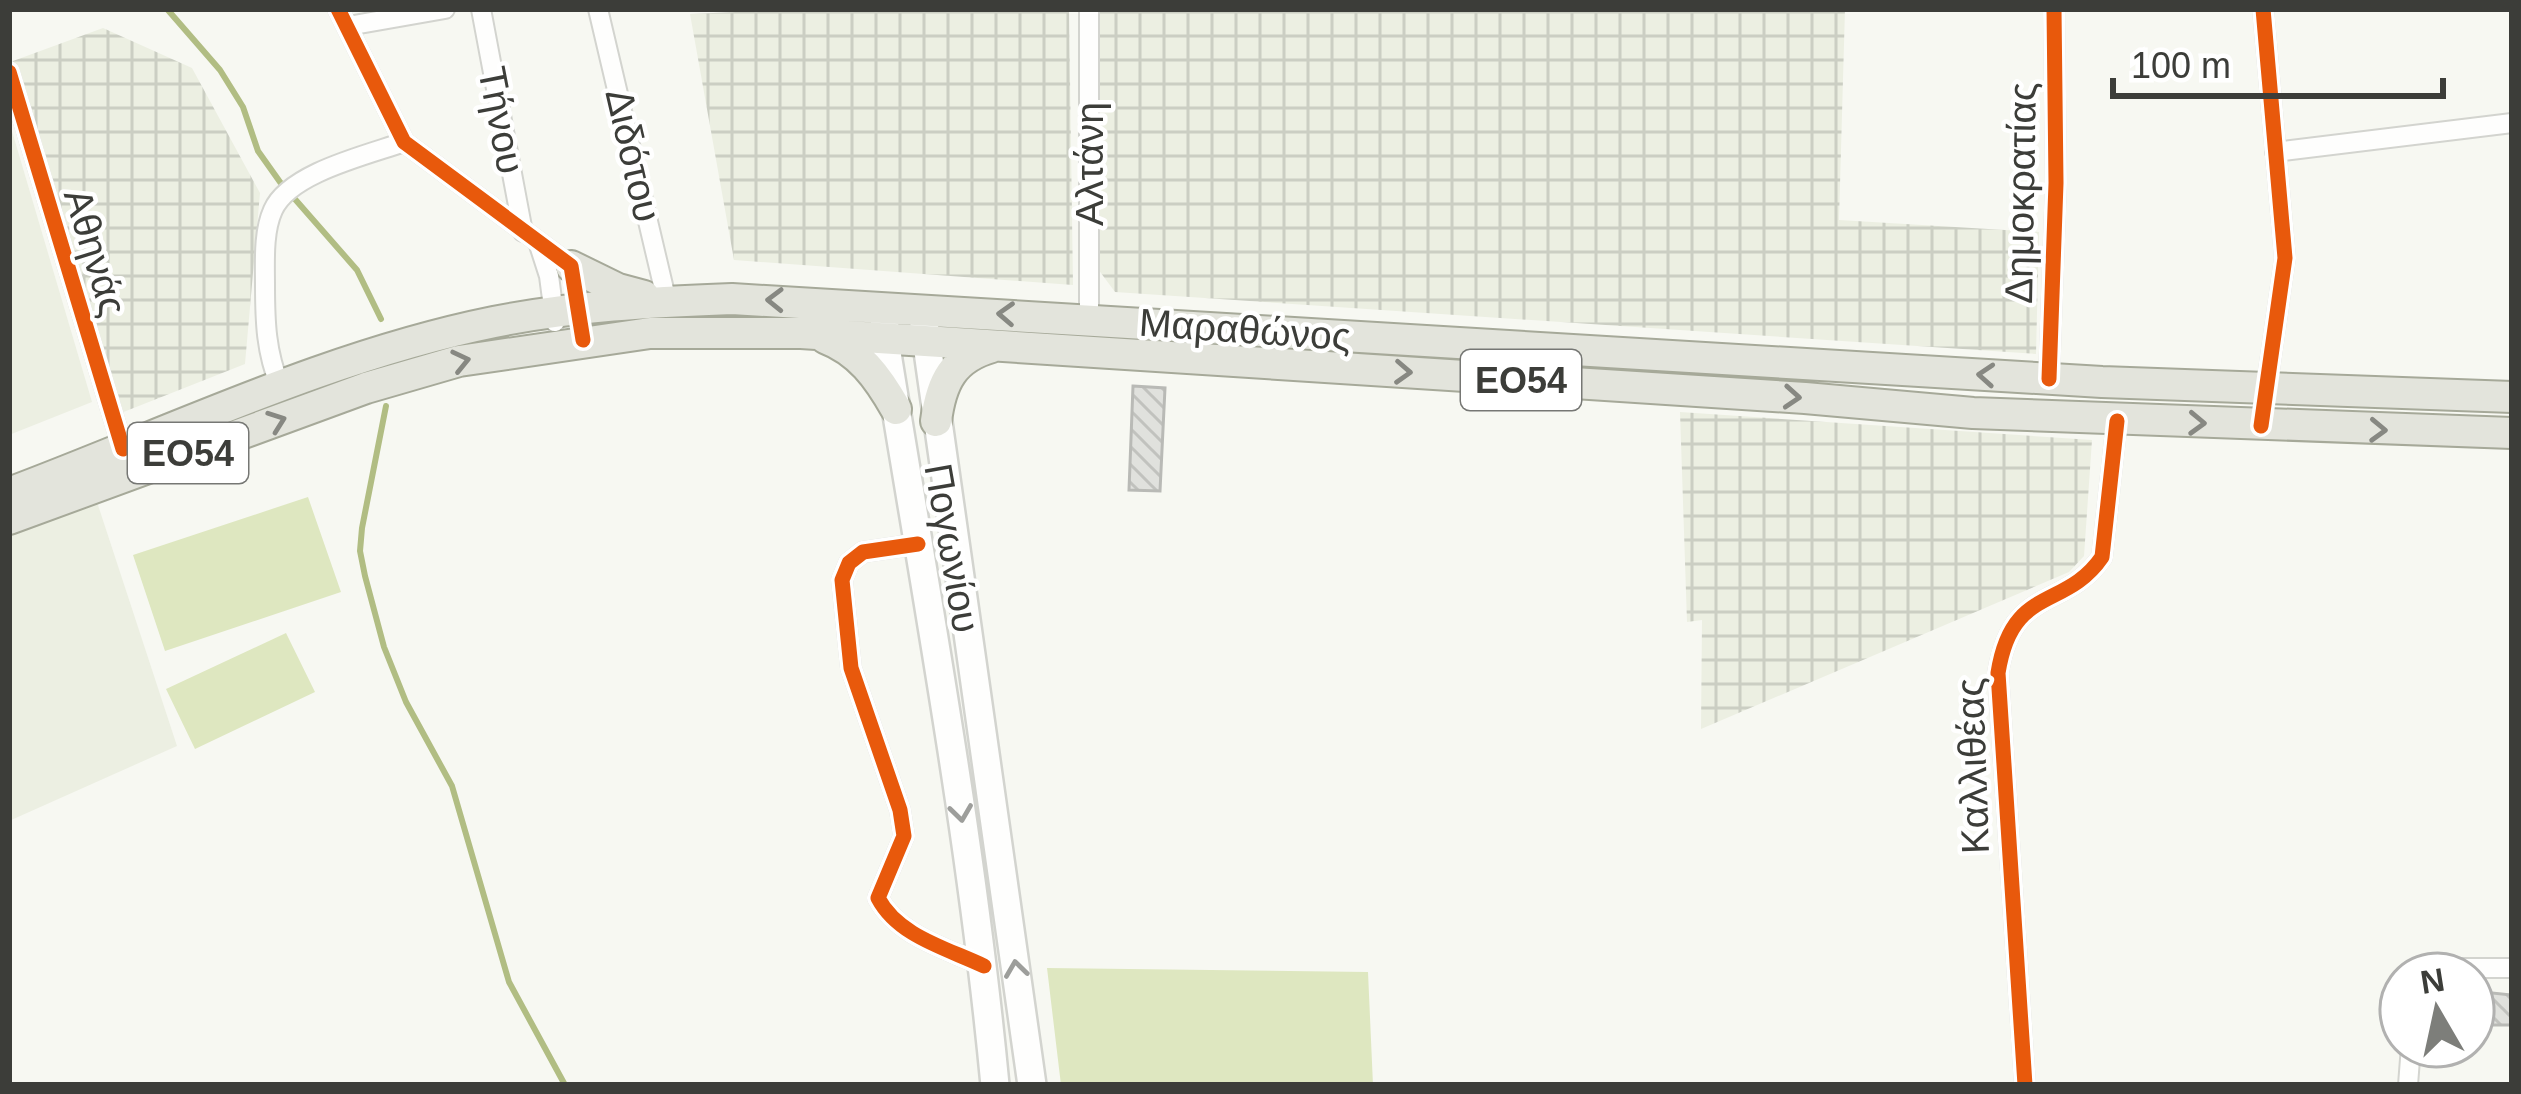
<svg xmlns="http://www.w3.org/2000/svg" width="2521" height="1094" font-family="Helvetica,sans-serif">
	<defs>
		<pattern id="industrial-grid" width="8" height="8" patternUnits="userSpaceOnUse" patternTransform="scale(3)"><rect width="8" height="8" fill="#ecefe2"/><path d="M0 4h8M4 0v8" fill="none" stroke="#cbcec3"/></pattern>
		<pattern id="building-back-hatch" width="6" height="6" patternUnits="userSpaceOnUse" patternTransform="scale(3)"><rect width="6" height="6" fill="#e0e1dd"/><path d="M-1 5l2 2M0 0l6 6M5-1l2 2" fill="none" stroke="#c1c2be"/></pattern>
	</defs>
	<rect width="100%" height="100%" fill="#f7f8f2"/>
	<path fill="#ecefe2" d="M9,121l83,281 -83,33z
		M97,502l80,244 -168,75v-286z"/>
	<path fill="url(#industrial-grid)" d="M802,9h267l4,276 -339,-25 -44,-246z
		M1092,9h753l-6,211 200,12 -3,122 -921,-62 -20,-27z
		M103,28l89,40 68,125 -15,171 -124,49 -107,-333 -1,-19z
		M1680,412l412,28 -8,116 -15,16 -368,157 1,-109 -15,2z"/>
	<path fill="#dee7c0" d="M308,497l33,95 -176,59 -32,-96z
		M286,633l29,59 -120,57 -29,-60z
		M1047,968l321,4 5,113h-312z"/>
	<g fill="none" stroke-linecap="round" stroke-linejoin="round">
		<path stroke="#b1bd83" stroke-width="6" d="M167,9l53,61 23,37 15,44 22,31 77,88 24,49
			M386,406l-24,122 -2,23 5,25 19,71 22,55 46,84 57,196 56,103"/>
	</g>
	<path fill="url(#building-back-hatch)" stroke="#b9bab6" stroke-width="3" d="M1133,386l32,2 -5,103 -31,-1z
		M2473,991l39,4v30h-39z"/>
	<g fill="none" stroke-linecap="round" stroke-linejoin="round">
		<g stroke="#d3d4cf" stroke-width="22">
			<path id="street" d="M338,9l66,133 167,124 9,52
				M481,9l42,223
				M598,9l69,293
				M348,26l97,-17
				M9,72l114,377
				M2275,152l237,-29
				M539,245l10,31 6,46
				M1089,318v-309
				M2049,379l7,-196 -2,-174
				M280,386c-14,-34 -15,-64 -15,-101 0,-23 -2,-53 8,-75 16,-37 94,-55 131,-68
				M2261,426l24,-168 -22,-249
				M918,544l-55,8 -14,11 -7,17 9,88 49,142 4,26 -26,62c20,38 68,50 106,68
				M2407,974l21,-6h84
				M2401,979l-4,15 4,13
				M2025,1085l-27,-412c14,-89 67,-62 104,-116l15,-136
				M2408,1085l3,-39"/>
		</g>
		<g stroke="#d3d4cf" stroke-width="32">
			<path id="secondary" d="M884,317l4,43c39,241 84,482 107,725
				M924,323l108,762"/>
		</g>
		<g stroke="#a6a999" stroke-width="34">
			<path id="primary" d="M571,266l47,23 26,7
				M825,338c34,13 53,39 71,71
				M936,421c5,-39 17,-63 56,-74
				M9,493c160,-60 317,-137 485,-171 79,-16 158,-20 238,-23l1370,83 410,15
				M9,519l357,-131 93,-27 191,-28h151l1004,65 168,15 539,20"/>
		</g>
		<use href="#street" stroke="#fefefd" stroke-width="18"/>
		<use href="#secondary" stroke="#fefefd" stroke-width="27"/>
		<use href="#primary" stroke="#e3e4dc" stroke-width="30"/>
		<g stroke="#fff" stroke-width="22">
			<path id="cycleway" d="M338,9l66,133 167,124 12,74
				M9,72l114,377
				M2049,379l7,-196 -2,-174
				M2261,426l24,-168 -22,-249
				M918,544l-55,8 -14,11 -7,17 9,88 49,142 4,26 -26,62c20,38 68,50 106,68
				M2025,1085l-27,-412c14,-89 67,-62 104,-116l15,-136"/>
		</g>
		<use href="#cycleway" stroke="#e8590c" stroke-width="15"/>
	</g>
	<defs><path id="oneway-chevron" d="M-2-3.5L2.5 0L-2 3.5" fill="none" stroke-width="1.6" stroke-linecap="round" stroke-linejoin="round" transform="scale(3)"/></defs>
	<g stroke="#878882">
		<use href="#oneway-chevron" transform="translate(775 300) rotate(-179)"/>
		<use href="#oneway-chevron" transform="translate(1006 314) rotate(-177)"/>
		<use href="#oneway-chevron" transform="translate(461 361) rotate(-13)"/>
		<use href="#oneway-chevron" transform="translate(1403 372) rotate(3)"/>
		<use href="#oneway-chevron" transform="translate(1986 375) rotate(-176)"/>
		<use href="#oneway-chevron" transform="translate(1792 397) rotate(4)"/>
		<use href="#oneway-chevron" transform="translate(277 421) rotate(-20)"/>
		<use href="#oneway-chevron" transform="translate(2197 423) rotate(2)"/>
		<use href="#oneway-chevron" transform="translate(2378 430) rotate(2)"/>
	</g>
	<g stroke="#9d9e9b">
		<use href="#oneway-chevron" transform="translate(961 813) rotate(82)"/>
		<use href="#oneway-chevron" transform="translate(1016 969) rotate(-98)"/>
	</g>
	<g text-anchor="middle" stroke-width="9" stroke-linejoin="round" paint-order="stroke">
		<g fill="#fff" stroke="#767774" stroke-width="3">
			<rect x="1461" y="350" width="120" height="60" rx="9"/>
			<rect x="128" y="423" width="120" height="60" rx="9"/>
		</g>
		<g font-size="36" font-weight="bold" fill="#3c3d39">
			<text x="1521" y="393">ΕΟ54</text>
			<text x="188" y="466">ΕΟ54</text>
		</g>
		<g font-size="39" fill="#3c3d39" stroke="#fff">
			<text transform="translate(502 120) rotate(79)" y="14">Τήνου</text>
			<text transform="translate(634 155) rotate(77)" y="14">Διδότου</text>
			<text transform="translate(1089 164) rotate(-90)" y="14">Αλτάνη</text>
			<text transform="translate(2020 193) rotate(-89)" y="14">Δημοκρατίας</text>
			<text transform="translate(96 252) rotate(73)" y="14">Αθηνάς</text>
			<text transform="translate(1245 329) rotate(4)" y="14">Μαραθώνος</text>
			<text transform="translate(953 548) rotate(80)" y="14">Πογωνίου</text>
			<text transform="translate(1972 766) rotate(-92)" y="14">Καλλιθέας</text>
		</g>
	</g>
	<rect width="2521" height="1094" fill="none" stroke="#3c3d39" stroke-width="24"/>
	<g transform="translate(2437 1010) rotate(351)"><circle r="57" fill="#ffffff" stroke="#b1b1b0" stroke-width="3"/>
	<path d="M0-9L21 45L0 30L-21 45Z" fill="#7d7e7a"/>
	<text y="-18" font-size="33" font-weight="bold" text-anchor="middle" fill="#3c3d39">N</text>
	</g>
	<path d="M2113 78v18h330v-18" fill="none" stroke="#3c3d39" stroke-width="6"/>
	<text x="2131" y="78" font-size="36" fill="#3c3d39" stroke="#ffffff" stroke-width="9" paint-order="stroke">100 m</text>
</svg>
